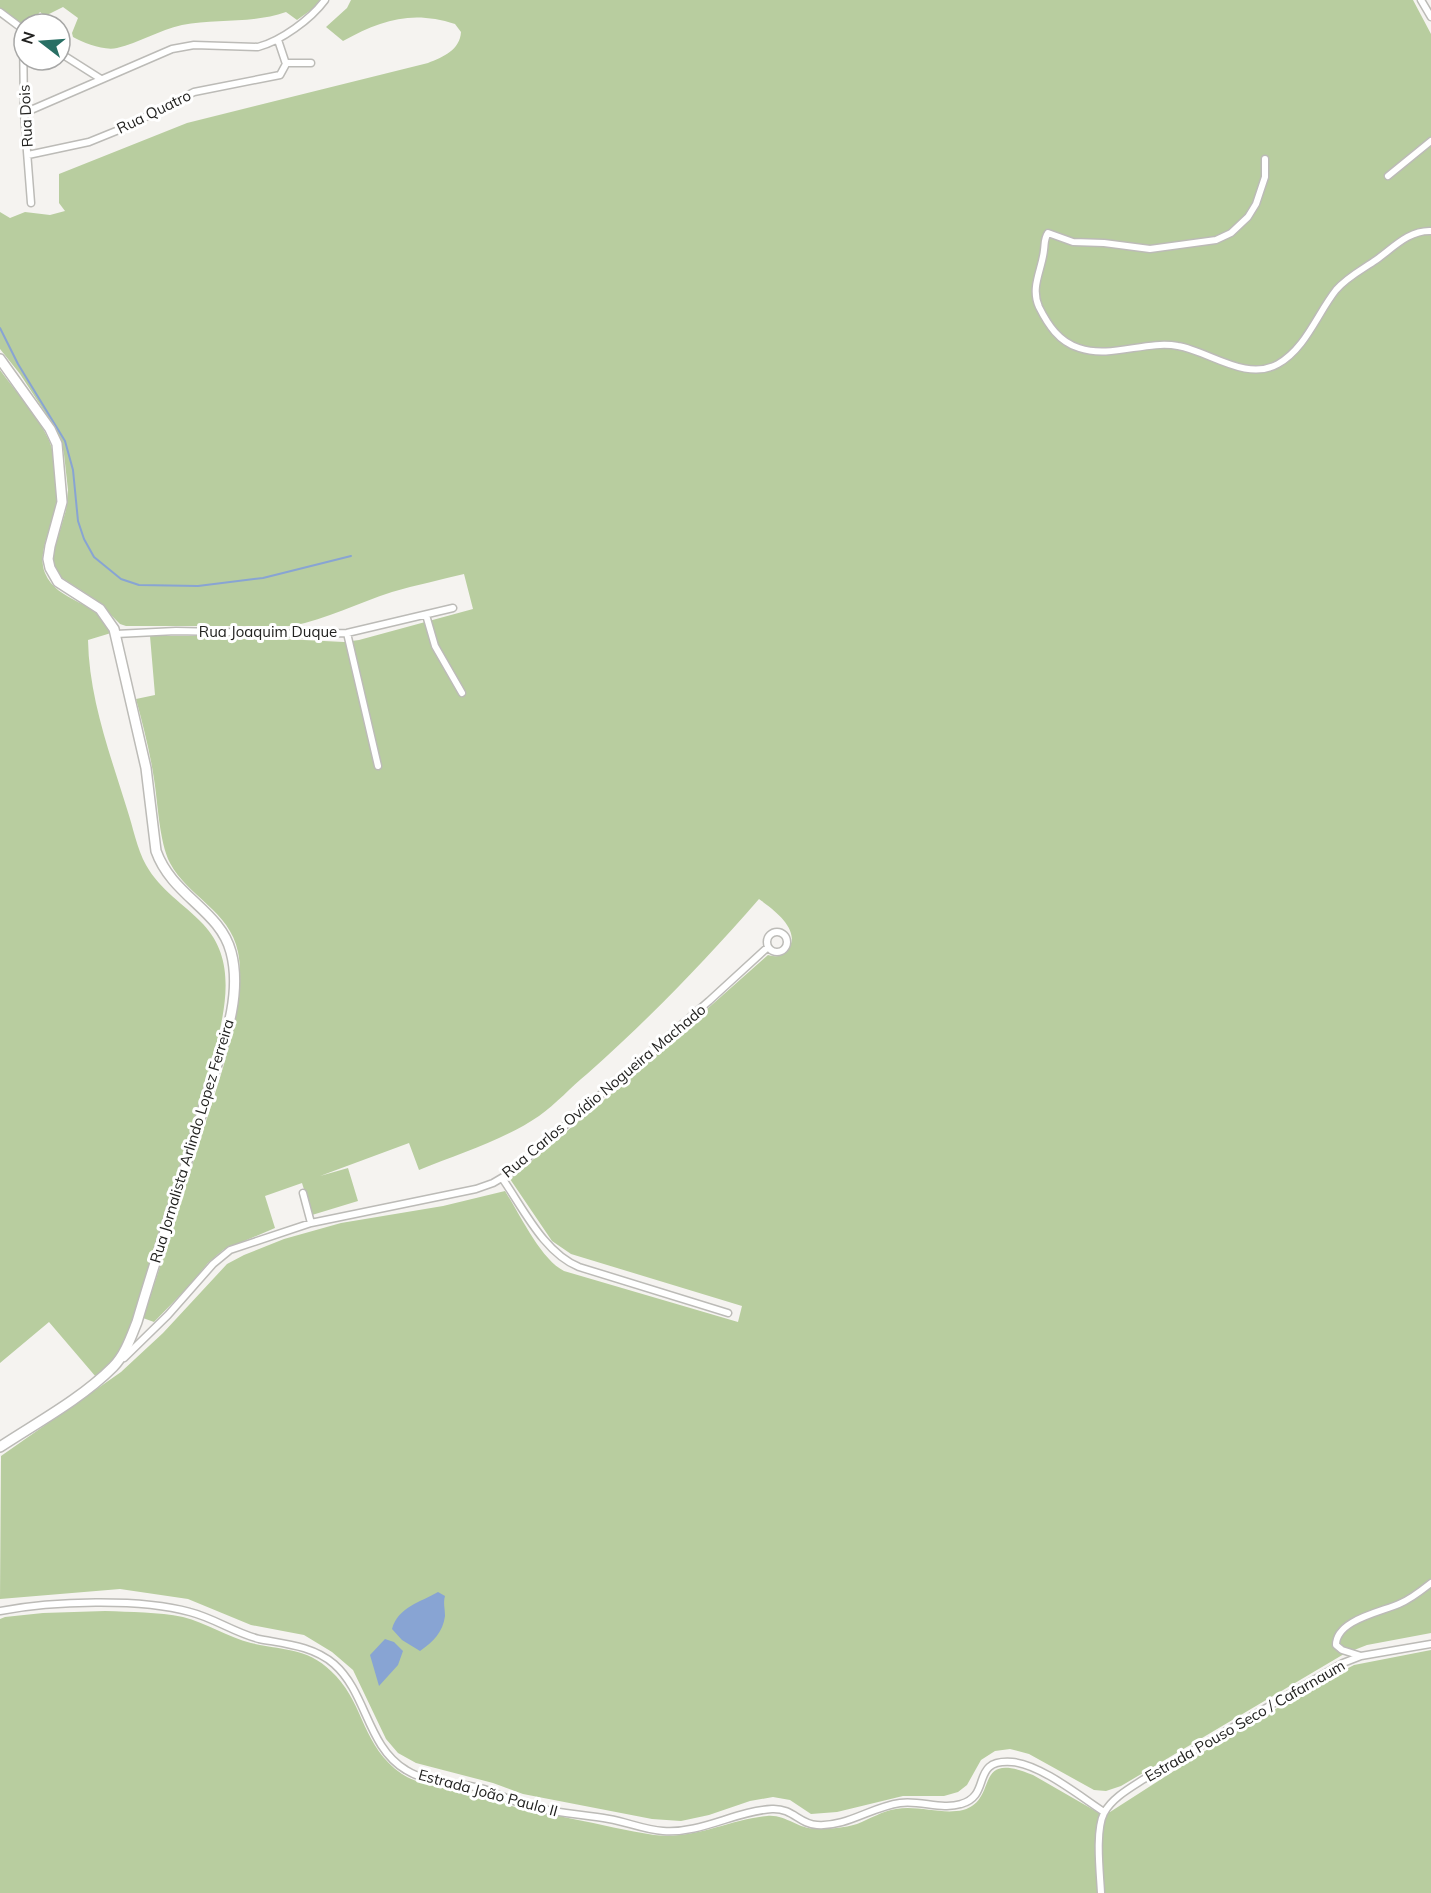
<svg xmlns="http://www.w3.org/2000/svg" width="1431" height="1893" font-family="Mulish,sans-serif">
	<rect width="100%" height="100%" fill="#f5f3f0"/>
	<path fill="#b8cd9f" d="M0,0h321l-10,10 -14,10 -11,-8c-34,12 -70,6 -104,13 -23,5 -43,18 -65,23 -13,3 -33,-5 -44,-11l-1,-4 6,-15 -15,-11 -18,9 -5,-4 -10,12 -6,1 -24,-17z
		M351,0h1062l18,34v1599l-64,12 -23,9 -223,132 -15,5 -12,-1 -65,-36 -19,-5 -15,2 -14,9 -14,25 -9,7 -14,4h-41l-66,16 -26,2 -21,-14 -17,-3 -23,4 -41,14 -28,6 -29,-2 -129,-25 -30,-11 -77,-20 -18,-10 -12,-14 -33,-69 -21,-18 -28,-17 -53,-10 -63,-26 -68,-10 -120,10 1,-143 120,-84 42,-39 64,-69 17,-9 40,-16 57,-16 102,-17 62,-15c14,22 36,69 59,80l174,51 4,-16 -171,-52 -19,-13 -42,-62 108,-91 150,-133c7,2 13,2 18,-3 19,-20 -13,-43 -27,-53 -54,62 -110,120 -172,175 -16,13 -31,30 -48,42 -35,24 -80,38 -120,54l-10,-27 -89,33 28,-8 10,33 -46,14 -10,-32 -37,13 10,32 -52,22 -15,13 -18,22 -36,37 -11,-4c19,-56 36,-112 54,-168 16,-53 52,-145 41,-198 -8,-41 -50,-55 -68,-89 -11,-22 -12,-60 -16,-84 -4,-27 -11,-54 -18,-80l19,-4 -5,-59h71l123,6 15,-2 114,-31 -9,-35c-24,6 -48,11 -72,18 -34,11 -65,27 -100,34h-166l-6,-2 -24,-24 -37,-24 -5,-9 -1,-13 13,-44 2,-20 -4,-36 -3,-14 -5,-11 -36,-55 -20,-25v-137l10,6 15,-6 25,3 15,-4 -6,-8v-29l128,-51 241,-60c15,-6 32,-13 33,-31l-6,-8c-43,-14 -74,-4 -112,17l-17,-14 21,-19z
		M0,370c16,22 36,44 48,68 6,12 7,27 8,40 0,11 1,22 -1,32 -4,19 -18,44 -10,63 12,30 54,27 66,60l-23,7c1,58 22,114 39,169 6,18 10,40 19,56 14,25 38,39 57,59 37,39 20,93 9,139l-83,270c-8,18 -18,31 -33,44l-47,-55 -49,41z
		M105,1611c26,1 53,1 78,6 23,6 45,20 68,26 34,8 59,4 85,33 29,31 26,70 66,98 21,14 52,14 75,20 15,4 29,11 45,15 16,4 34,6 51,10 27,5 54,12 81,16 40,5 74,-15 113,-19 18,-2 31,13 49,13 12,0 29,-1 41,-5 13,-5 25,-13 39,-15 22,-4 46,6 67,1 37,-10 8,-61 70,-35l66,38 11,-1 120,-77 105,-60 19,-10 77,-15v243h-1431v-274l5,-2 38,-4z"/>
	<path fill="#88a4d3" d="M438,1592l7,4c-2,7 0,12 0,20 -2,16 -12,26 -25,35l-18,-11 -10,-11c6,-22 29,-27 46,-37z
		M385,1639l9,3 9,9 -5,14 -19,21 -9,-31z"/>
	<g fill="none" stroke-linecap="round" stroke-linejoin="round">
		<path stroke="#88a4d3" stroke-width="2" d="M0,328l18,36 47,77 8,29 5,51 6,18 10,18 27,22 18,6 59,1 65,-8 88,-22"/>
		<g stroke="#bcbbb7" stroke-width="9">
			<path id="street" d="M1421,0l10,17
				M0,12l24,18
				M23,30l1,83 7,90
				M60,53l41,26
				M286,63h25
				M24,113l148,-64 22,-4 64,2c23,-6 53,-28 67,-47
				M28,155l61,-13 37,-15 68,-35 86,-17 6,-11 -8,-24
				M1265,159v18l-9,27 -8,13 -17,16 -15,7 -66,9 -46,-6 -31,-1 -25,-9c-4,6 -3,10 -4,17 -2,20 -14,37 -5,57 9,18 20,35 40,41 32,11 67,-8 99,-2 31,5 68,36 100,18 28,-16 39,-50 58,-74 11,-13 27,-21 40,-30 17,-12 33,-30 55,-29
				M1388,176l43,-35
				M426,615l9,31 27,47
				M347,633l31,133
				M116,634l60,-3 132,3 39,-1 106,-25
				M767 942a10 10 0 1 1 20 0a10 10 0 1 1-20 0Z
				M502,1178c21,30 42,75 77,89l149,46
				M303,1193l8,30
				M124,1358l44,-43 45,-51 17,-14 81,-27 165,-34 17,-6 17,-10 199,-172 59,-54
				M0,1611c52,-10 140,-13 190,1 24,6 45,21 69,27 27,5 54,7 75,25 33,29 33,83 72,106 22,14 53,12 78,19 17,6 34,15 52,19 24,5 49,7 73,11 18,3 36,11 54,12 38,3 72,-20 109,-22 21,-1 27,15 45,16 30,2 54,-18 83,-22 20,-3 42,7 61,1 32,-9 8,-45 51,-42 28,2 69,35 92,50
				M1361,1656l-19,-6 -6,-5c0,-25 45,-33 63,-41 12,-5 22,-13 32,-21
				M1101,1893c-1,-21 -6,-62 3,-80 8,-15 26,-25 40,-34l199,-116 18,-7 70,-12"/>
		</g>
		<g stroke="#bcbbb7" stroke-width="12">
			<path id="secondary" d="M0,359l50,70 7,15 5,58 -12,44 -2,13 2,9 8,14 42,27 14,20 32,139 10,83c16,45 64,59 75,101 13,48 -12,102 -25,147 -22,75 -47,148 -69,223 -6,15 -12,33 -24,45 -32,32 -75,55 -113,80"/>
		</g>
		<use href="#street" stroke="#fff" stroke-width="6"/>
		<use href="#secondary" stroke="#fff" stroke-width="9"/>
	</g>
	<g text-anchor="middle" stroke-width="6" stroke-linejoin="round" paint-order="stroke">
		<g font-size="15" fill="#222220" stroke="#fff">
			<text transform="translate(154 112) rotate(-26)" y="5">Rua Quatro</text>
			<text transform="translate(26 116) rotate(-93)" y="5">Rua Dois</text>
			<text x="268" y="637">Rua Joaquim Duque</text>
			<text transform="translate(604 1091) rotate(-40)" y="5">Rua Carlos Ovídio Nogueira Machado</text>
			<text transform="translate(192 1141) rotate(-73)" y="5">Rua Jornalista Arlindo Lopez Ferreira</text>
			<text transform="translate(1245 1721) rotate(-30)" y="5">Estrada Pouso Seco / Cafarnaum</text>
			<text transform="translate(488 1793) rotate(15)" y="5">Estrada João Paulo II</text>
		</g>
	</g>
	<g transform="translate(42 42) rotate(287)"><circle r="28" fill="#ffffff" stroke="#a7a7a6" stroke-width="1.5"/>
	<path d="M0-4.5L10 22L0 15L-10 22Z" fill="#296f64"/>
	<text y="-9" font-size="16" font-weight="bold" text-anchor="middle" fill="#222220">N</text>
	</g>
</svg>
